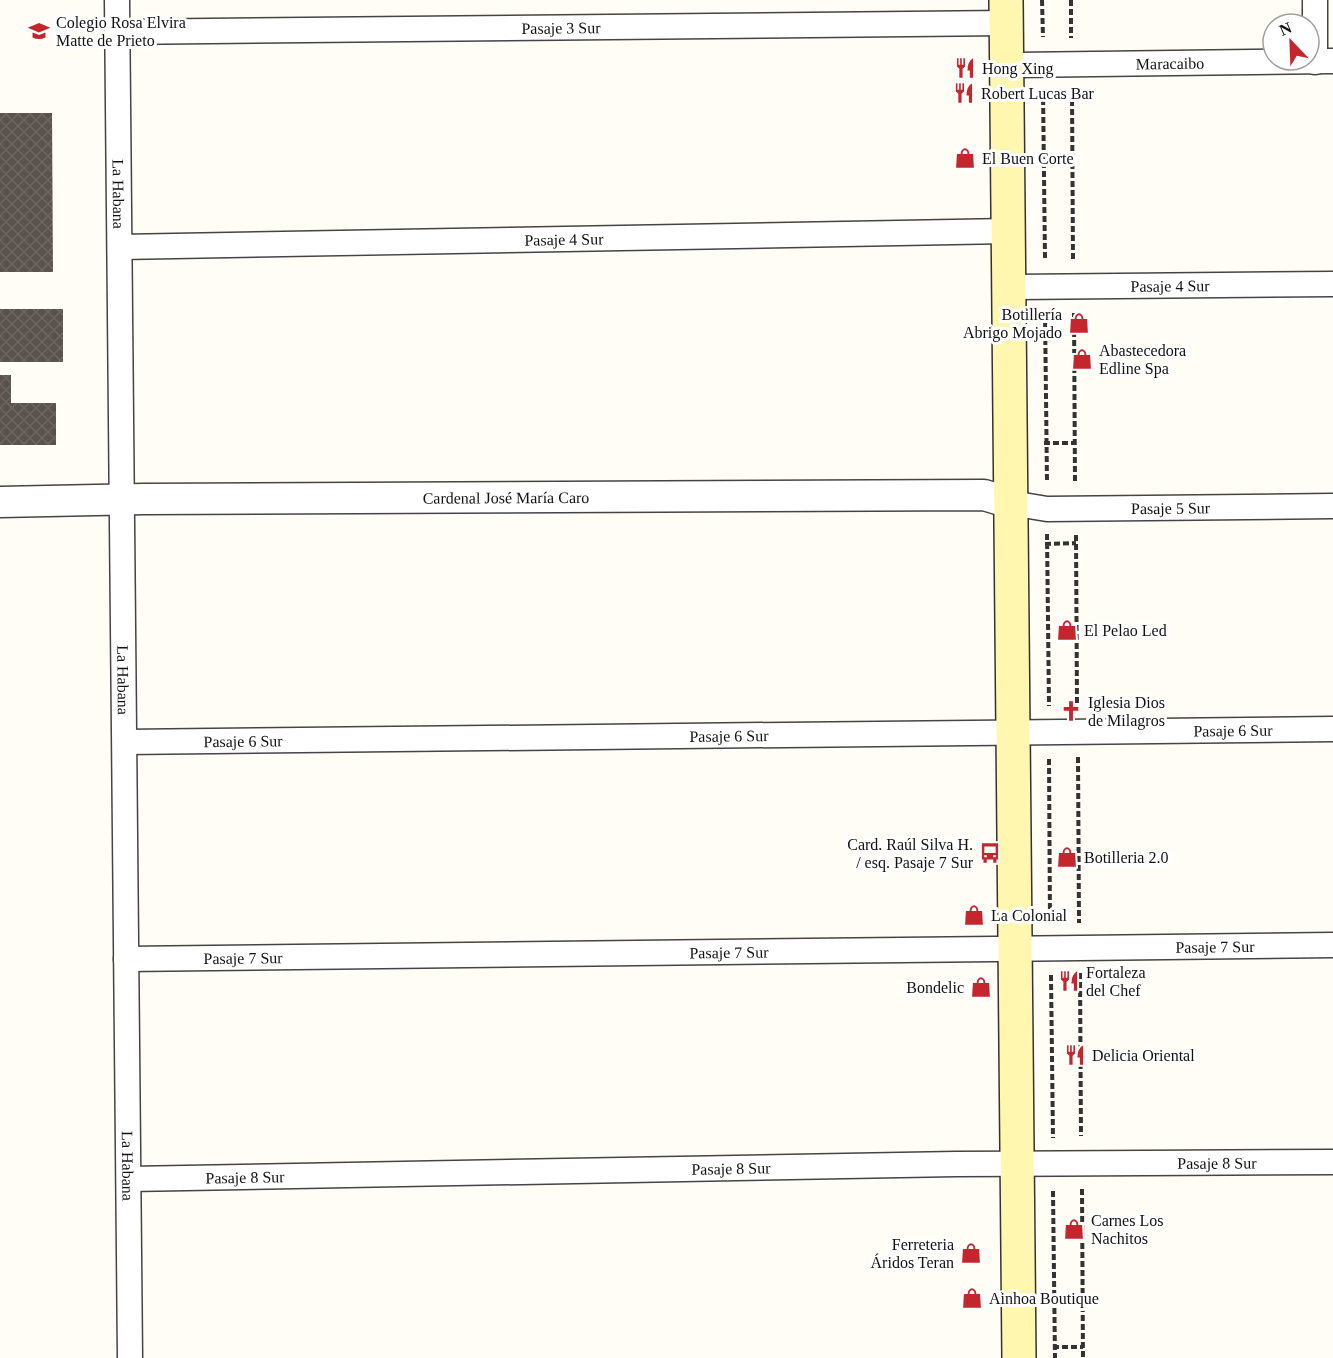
<svg xmlns="http://www.w3.org/2000/svg" width="1333" height="1358" font-family="Georgia,serif">
	<defs>
		<pattern id="building-cross-hatch" width="8" height="8" patternUnits="userSpaceOnUse" patternTransform="scale(1.5)"><rect width="8" height="8" fill="#5a524d"/><path d="M0 0l8 8M0 8l8-8" fill="none" stroke="#6d6662"/></pattern>
	</defs>
	<rect width="100%" height="100%" fill="#fffdf5"/>
	<path fill="url(#building-cross-hatch)" d="M0,113h52l1,159h-53z
		M0,309h63v53h-63z
		M0,375h11v28h45v42h-56z"/>
	<g fill="none" stroke-linecap="round" stroke-linejoin="round">
		<g stroke="#444" stroke-width="27">
			<g id="minor">
				<path id="s1" d="M117,0l13,1358"/>
				<path d="M1315,0v62"/>
				<path id="s2" d="M117,32l889,-9"/>
				<path id="s3" d="M1006,65l327,-4"/>
				<path id="s4" d="M120,247l888,-16"/>
				<path id="s5" d="M1008,287l325,-3"/>
				<path id="s6" d="M1011,503l36,6 286,-3"/>
				<path id="s7" d="M125,742l1208,-13"/>
				<path id="s8" d="M126,959l1207,-14"/>
				<path id="s9" d="M129,1179l827,-15 377,-2"/>
			</g>
		</g>
		<g stroke="#444" stroke-width="33">
			<g id="tertiary">
				<path id="s10" d="M0,502l144,-3 840,-4 27,8"/>
			</g>
		</g>
		<g stroke="#333" stroke-width="36">
			<path id="secondary" d="M1006,0l13,1358"/>
		</g>
		<path stroke="#333" stroke-width="4" stroke-dasharray="6 3" stroke-linecap="butt" d="M1042,0l1,37
			M1071,0v38
			M1043,90l2,169
			M1072,91l1,169
			M1045,312l2,169
			M1074,313l1,169
			M1044,443h31
			M1047,534l2,172
			M1076,535l1,169
			M1045,544l31,-1
			M1078,757l1,166
			M1049,759l1,163
			M1080,973l1,163
			M1051,975l2,163
			M1082,1189l1,169
			M1053,1191l2,167
			M1053,1347h30"/>
		<use href="#minor" stroke="#fff" stroke-width="24"/>
		<use href="#tertiary" stroke="#fff" stroke-width="30"/>
		<use href="#secondary" stroke="#fff6b0" stroke-width="33"/>
	</g>
	<defs>
		<g id="school-bare" transform="scale(1.62)"><path d="M0-5L7-2L0 1L-7-2ZM-4 1L0 2.5L4 1V4Q0 6-4 4Z" fill="#c4262e" stroke="#fff" stroke-width="2.5" paint-order="stroke"/></g>
		<g id="restaurant-bare" transform="scale(1.62)"><path d="M-5-6h1v4h1v-4h1v4h1v-4h1v5L-1.5 .5V6h-2V.5L-5-1ZM5-6V6H3V1.5H1.5Q1.5-4 5-6Z" fill="#c4262e" stroke="#fff" stroke-width="2.5" paint-order="stroke"/></g>
		<g id="shop-bare" transform="scale(1.62)"><path d="M-5-2.5h2.3a2.7 3.5 0 0 1 5.4 0H5L5.5 6h-11ZM-1.5-2.5h3a1.5 2.3 0 0 0-3 0Z" fill="#c4262e" stroke="#fff" stroke-width="2.5" paint-order="stroke"/></g>
		<g id="church-bare" transform="scale(1.62)"><path d="M-1.2-6h2.4v3.5h3.3v2.4h-3.3V6h-2.4V-.1h-3.3v-2.4h3.3Z" fill="#c4262e" stroke="#fff" stroke-width="2.5" paint-order="stroke"/></g>
		<g id="bus-bare" transform="scale(1.62)"><path d="M-5-6H5V4H4V6H2V4H-2V6H-4V4H-5ZM-3.5-4V0h7V-4ZM-3.5 1.2v1.5H-2V1.2ZM2 1.2v1.5H3.5V1.2Z" fill="#c4262e" stroke="#fff" stroke-width="2.5" paint-order="stroke"/></g>
	</defs>
	<g fill-rule="evenodd">
		<use href="#school-bare" x="39" y="31"/>
		<use href="#restaurant-bare" x="965" y="68"/>
		<use href="#restaurant-bare" x="964" y="93"/>
		<use href="#shop-bare" x="965" y="158"/>
		<use href="#shop-bare" x="1079" y="323"/>
		<use href="#shop-bare" x="1082" y="359"/>
		<use href="#shop-bare" x="1067" y="630"/>
		<use href="#church-bare" x="1071" y="711"/>
		<use href="#bus-bare" x="990" y="853"/>
		<use href="#shop-bare" x="1067" y="857"/>
		<use href="#shop-bare" x="974" y="915"/>
		<use href="#restaurant-bare" x="1069" y="981"/>
		<use href="#shop-bare" x="981" y="987"/>
		<use href="#restaurant-bare" x="1075" y="1055"/>
		<use href="#shop-bare" x="1074" y="1229"/>
		<use href="#shop-bare" x="971" y="1253"/>
		<use href="#shop-bare" x="972" y="1298"/>
	</g>
	<g text-anchor="middle" stroke-width="6" stroke-linejoin="round" paint-order="stroke">
		<g font-size="16" fill="#111" stroke="#fff" text-anchor="start">
			<text x="56" y="28">Colegio Rosa Elvira<tspan x="56" dy="18">Matte de Prieto</tspan></text>
			<text x="982" y="74">Hong Xing</text>
			<text x="981" y="99">Robert Lucas Bar</text>
			<text x="982" y="164">El Buen Corte</text>
			<text x="1062" y="320" text-anchor="end">Botillería<tspan x="1062" dy="18">Abrigo Mojado</tspan></text>
			<text x="1099" y="356">Abastecedora<tspan x="1099" dy="18">Edline Spa</tspan></text>
			<text x="1084" y="636">El Pelao Led</text>
			<text x="1088" y="708">Iglesia Dios<tspan x="1088" dy="18">de Milagros</tspan></text>
			<text x="973" y="850" text-anchor="end">Card. Raúl Silva H.<tspan x="973" dy="18">/ esq. Pasaje 7 Sur</tspan></text>
			<text x="1084" y="863">Botilleria 2.0</text>
			<text x="991" y="921">La Colonial</text>
			<text x="1086" y="978">Fortaleza<tspan x="1086" dy="18">del Chef</tspan></text>
			<text x="964" y="993" text-anchor="end">Bondelic</text>
			<text x="1092" y="1061">Delicia Oriental</text>
			<text x="1091" y="1226">Carnes Los<tspan x="1091" dy="18">Nachitos</tspan></text>
			<text x="954" y="1250" text-anchor="end">Ferreteria<tspan x="954" dy="18">Áridos Teran</tspan></text>
			<text x="989" y="1304">Ainhoa Boutique</text>
		</g>
		<g font-size="16" fill="#111" stroke="#fff">
			<text dy="6" stroke="none"><textPath href="#s2" startOffset="444">Pasaje 3 Sur</textPath></text>
			<text dy="6" stroke="none"><textPath href="#s3" startOffset="164">Maracaibo</textPath></text>
			<text dy="6" stroke="none"><textPath href="#s1" startOffset="194">La Habana</textPath></text>
			<text dy="6" stroke="none"><textPath href="#s4" startOffset="444">Pasaje 4 Sur</textPath></text>
			<text dy="6" stroke="none"><textPath href="#s5" startOffset="162">Pasaje 4 Sur</textPath></text>
			<text dy="6" stroke="none"><textPath href="#s10" startOffset="506">Cardenal José María Caro</textPath></text>
			<text dy="6" stroke="none"><textPath href="#s6" startOffset="160">Pasaje 5 Sur</textPath></text>
			<text dy="6" stroke="none"><textPath href="#s1" startOffset="680">La Habana</textPath></text>
			<text dy="6" stroke="none"><textPath href="#s7" startOffset="1108">Pasaje 6 Sur</textPath></text>
			<text dy="6" stroke="none"><textPath href="#s7" startOffset="604">Pasaje 6 Sur</textPath></text>
			<text dy="6" stroke="none"><textPath href="#s7" startOffset="118">Pasaje 6 Sur</textPath></text>
			<text dy="6" stroke="none"><textPath href="#s8" startOffset="1089">Pasaje 7 Sur</textPath></text>
			<text dy="6" stroke="none"><textPath href="#s8" startOffset="603">Pasaje 7 Sur</textPath></text>
			<text dy="6" stroke="none"><textPath href="#s8" startOffset="117">Pasaje 7 Sur</textPath></text>
			<text dy="6" stroke="none"><textPath href="#s9" startOffset="1088">Pasaje 8 Sur</textPath></text>
			<text dy="6" stroke="none"><textPath href="#s1" startOffset="1166">La Habana</textPath></text>
			<text dy="6" stroke="none"><textPath href="#s9" startOffset="602">Pasaje 8 Sur</textPath></text>
			<text dy="6" stroke="none"><textPath href="#s9" startOffset="116">Pasaje 8 Sur</textPath></text>
		</g>
	</g>
	<g transform="translate(1291 42) rotate(337)"><circle r="28" fill="#ffffff" stroke="#a0a0a0" stroke-width="1.5"/>
	<path d="M0-4.5L10 22L0 15L-10 22Z" fill="#c4262e"/>
	<text y="-9" font-size="16" font-weight="bold" text-anchor="middle" fill="#111111">N</text>
	</g>
</svg>
